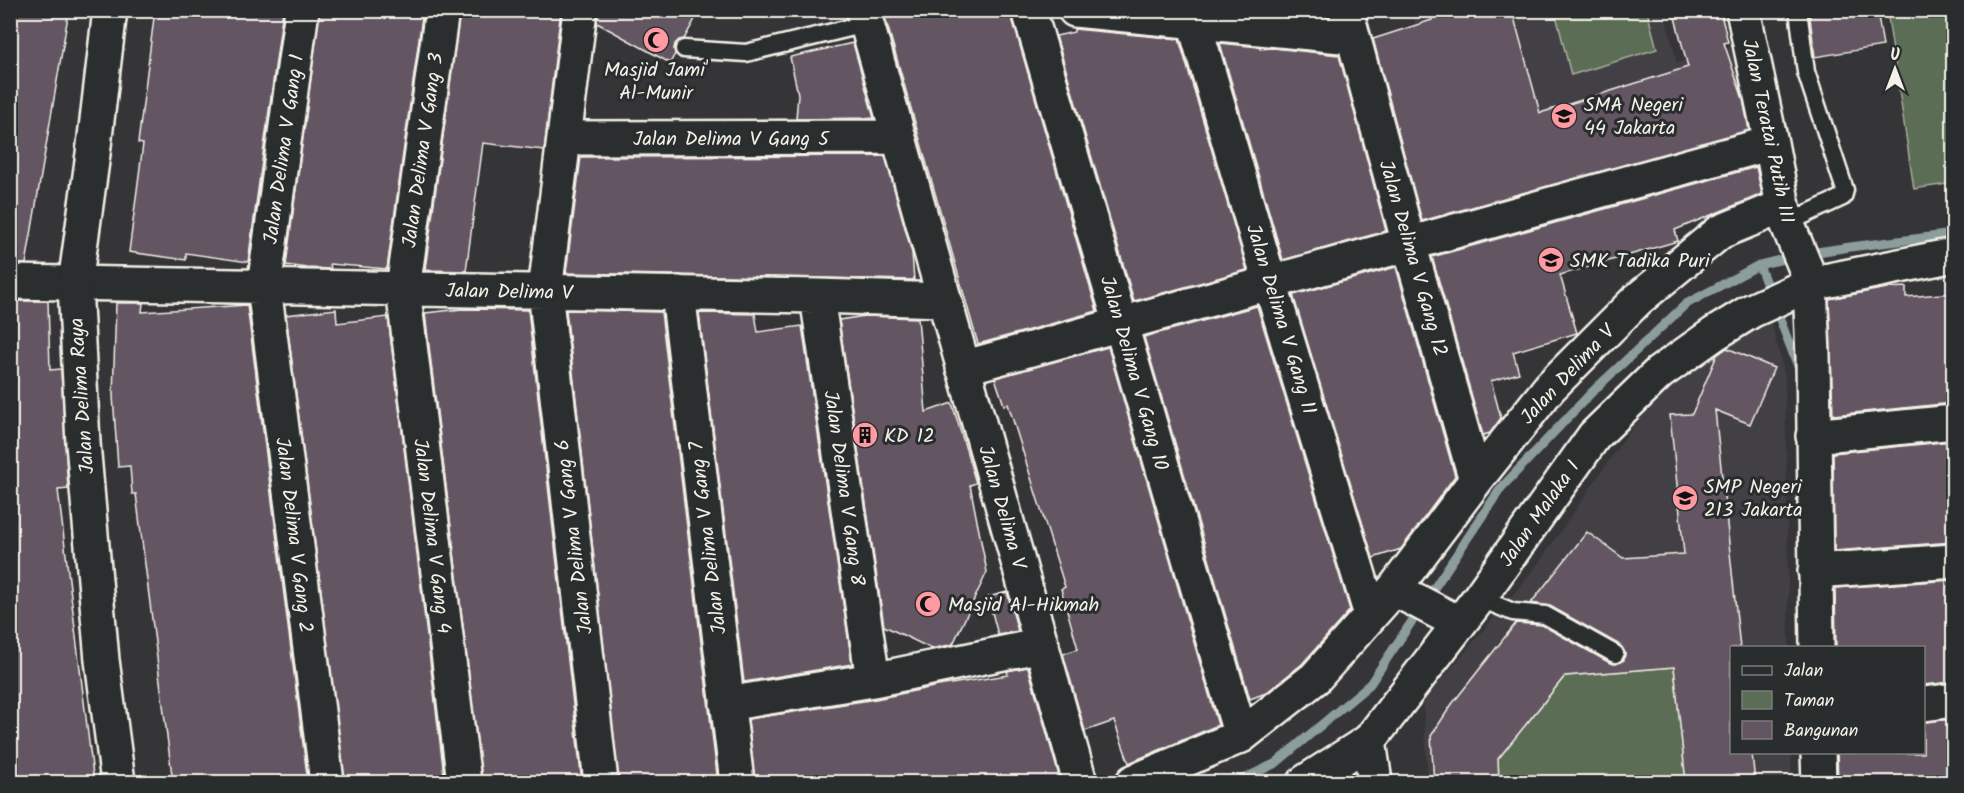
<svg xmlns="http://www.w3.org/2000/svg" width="1964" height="793" font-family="Kalam,sans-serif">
	<rect width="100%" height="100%" fill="#353538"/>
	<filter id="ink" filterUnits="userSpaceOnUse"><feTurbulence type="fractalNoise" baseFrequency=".0167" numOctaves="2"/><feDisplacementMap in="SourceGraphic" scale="12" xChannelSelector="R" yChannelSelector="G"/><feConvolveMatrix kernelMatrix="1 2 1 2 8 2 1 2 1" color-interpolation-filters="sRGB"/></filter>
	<g filter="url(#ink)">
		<path fill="#433f45" d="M1412,11h252l13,52 53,-17 29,88 -349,105 -40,-141 59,-21z
			M1768,310l17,66 4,271 -57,1v104l59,1 1,29h-364l-5,-80 113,-135 95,-138 85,-89z"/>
		<path fill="#5b6d56" stroke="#a8af9f" stroke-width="1.5" d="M1555,11h92l10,38 -86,26z
			M1887,11h66v172l-39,6z
			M1674,667l12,115h-187l-1,-23 67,-83z"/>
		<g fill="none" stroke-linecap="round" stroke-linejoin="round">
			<path stroke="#8c9d9c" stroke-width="9" d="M1759,265l40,104
				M1237,782l39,-19 94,-79 131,-196 91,-96 94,-88 73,-39 45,-11 46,-7 104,-13"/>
		</g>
		<path fill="#635662" stroke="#f4f1e8" stroke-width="1.5" d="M10,10h59l-43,254 -16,-1z
			M155,10h128l-35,252 -62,-9v7l-57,-8 14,-108 -5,-1z
			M320,10h103l-36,259 -57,-5 1,5 -24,-1 -21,-3z
			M460,10h101l-17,140 -61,-7 -17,128 -41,-1z
			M598,10h102l-16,29 -5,1 -4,4 -1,5 1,5 -5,9 -73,-40z
			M883,10h81l48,8 85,293 -119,33z
			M1429,10h83l28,103 148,-46 -15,-57h47l8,32 -4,1 19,56 6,31 -327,91 -49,-182 59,-19z
			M1809,10h68l6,36 -68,11z
			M1074,29l105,10 68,231 -113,31 -78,-265 18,-4z
			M853,43l21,75 -78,1 2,-25 -8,-37z
			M1220,43l39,4 1,2 13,-1 66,7 47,176 -103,29z
			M885,156l27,97 2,27 -348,-7 15,-116z
			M1756,167l6,27 -87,36 3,11 -118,34 17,58 -64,19 6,21 -28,8 10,37 -11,15 -7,2 -51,-178z
			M1396,267l59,209 -54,73 -28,9 -80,-263z
			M1906,287v10l47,-4v110l-120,12 -4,-116 58,-11z
			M10,301h38l2,69 11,-1 7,120 -10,1 36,293h-84z
			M116,303h27l-1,9 105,-7 61,478h-135l-37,-289h-4l-2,-28 -12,1 -5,-71z
			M1257,306l93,304 -48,54 -36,29 -16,6 -106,-362z
			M336,309l1,14 51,-6 57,466h-100l-59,-468z
			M462,309l66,1 54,473h-100l-57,-470z
			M566,310l95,2 57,471h-99z
			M699,313l56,1 3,18 44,-6 50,338 -108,18z
			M865,316l53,2 8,94 26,-9 24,80 -6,2 17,87 -34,72 -21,5 -48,-23 -45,-306z
			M1108,347l110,378 -89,38 -15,-42 -29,10 -22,-77 15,-5 -17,-60 4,-2 -57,-183 -4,1 -9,-27z
			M1727,348l47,20 -24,56 -35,-14 25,238h-9v105h21l3,30h-69l-12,-116 -109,9 -67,83 1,24h-65l-3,-47 21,-32 64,-81 26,2 68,38 6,1 8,-4 1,-7 -5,-8 -70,-39 -19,-3 56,-71 36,26 61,-4 -14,-139 22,-1 25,-59z
			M1953,441v101l-119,9 -1,-98z
			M1953,580v102l-30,3v-37h-87l-1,-60z
			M1007,592l11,39 -20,4 -10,-38z
			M1028,667l33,116h-306l-7,-64 128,-20 62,-13 70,-11 -1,-4z
			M1953,719v64h-115l-1,-30h86v-31z"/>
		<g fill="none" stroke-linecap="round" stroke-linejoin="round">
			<g stroke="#f4f1e8" stroke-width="21">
				<path id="service" d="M684,49l62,4 120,-29
					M1787,223l56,-26 2,-7 -39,-118 -8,-62
					M1479,598l34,14 32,3 70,39"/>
			</g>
			<g stroke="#f4f1e8" stroke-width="38">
				<path id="minor" d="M302,10l-38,277 63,495
					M442,10l-39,279 61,493
					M580,10l-35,281 56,491
					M863,10l217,772
					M1029,10l212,726
					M1075,10l277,27
					M1346,10l63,234 67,236
					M1743,10l28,133 12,63 4,17 19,46 4,15 3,72 4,292
					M1194,22l76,261 101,332
					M564,138l334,-1
					M10,282l807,14 127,4
					M678,293l59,489
					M817,296l56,384
					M963,368l808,-225
					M1813,436l141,-14
					M1815,571l139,-10
					M1394,589l65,34
					M727,704l146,-24 169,-35
					M1924,704l30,-4
					M1369,741l6,41
					M1818,752l1,30
					M1133,782l108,-46 74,-58 79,-89 82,-109 74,-93 87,-87 83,-68 63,-26
					M1305,782l64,-41 110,-143 115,-162 65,-63 55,-39 37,-23 59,-27 144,-29"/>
			</g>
			<g stroke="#f4f1e8" stroke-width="38">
				<path id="tertiary" d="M110,10l-17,144 -18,130 8,159 19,217 16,122"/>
			</g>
			<use href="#service" stroke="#2a2d2e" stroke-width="16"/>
			<use href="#minor" stroke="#2a2d2e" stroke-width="33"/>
			<use href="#tertiary" stroke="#2a2d2e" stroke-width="33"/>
		</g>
	</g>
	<defs>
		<g id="mosque-disc" transform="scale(1.35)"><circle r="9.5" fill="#ff9aa2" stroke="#2a2d2e"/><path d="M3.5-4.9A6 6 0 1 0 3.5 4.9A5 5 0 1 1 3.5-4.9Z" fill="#111"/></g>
		<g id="school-disc" transform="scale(1.35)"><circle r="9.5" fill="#ff9aa2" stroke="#2a2d2e"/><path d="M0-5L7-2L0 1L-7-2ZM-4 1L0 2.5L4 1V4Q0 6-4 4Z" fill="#111"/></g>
		<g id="building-disc" transform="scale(1.35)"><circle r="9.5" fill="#ff9aa2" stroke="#2a2d2e"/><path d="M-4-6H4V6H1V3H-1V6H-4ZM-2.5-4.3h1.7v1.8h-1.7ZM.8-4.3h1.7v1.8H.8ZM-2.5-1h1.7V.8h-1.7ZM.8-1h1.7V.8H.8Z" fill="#111"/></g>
	</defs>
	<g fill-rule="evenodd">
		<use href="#mosque-disc" x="656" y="40"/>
		<use href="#school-disc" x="1564" y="116"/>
		<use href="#school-disc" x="1551" y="260"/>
		<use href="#building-disc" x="865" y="435"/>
		<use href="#school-disc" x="1685" y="498"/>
		<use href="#mosque-disc" x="928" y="604"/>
	</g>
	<g text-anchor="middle" stroke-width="6" stroke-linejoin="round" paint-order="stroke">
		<g font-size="20" fill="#f4f1e8" stroke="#2a2d2e" text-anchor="start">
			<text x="656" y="76" text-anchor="middle">Masjid Jami'<tspan x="656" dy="23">Al-Munir</tspan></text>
			<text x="1584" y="111">SMA Negeri<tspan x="1584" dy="23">44 Jakarta</tspan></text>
			<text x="1570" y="267">SMK Tadika Puri</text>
			<text x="884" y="442">KD 12</text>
			<text x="1704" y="493">SMP Negeri<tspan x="1704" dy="23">213 Jakarta</tspan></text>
			<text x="948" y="611">Masjid Al-Hikmah</text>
		</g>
		<g font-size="20" fill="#f4f1e8" stroke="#2a2d2e">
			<text transform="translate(1769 131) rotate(78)" y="7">Jalan Teratai Putih III</text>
			<text x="731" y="145">Jalan Delima V Gang 5</text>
			<text transform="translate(283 149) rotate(-82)" y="7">Jalan Delima V Gang 1</text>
			<text transform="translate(422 150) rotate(-82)" y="7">Jalan Delima V Gang 3</text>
			<text transform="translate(1414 258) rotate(74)" y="7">Jalan Delima V Gang 12</text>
			<text transform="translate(509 291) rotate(1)" y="7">Jalan Delima V</text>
			<text transform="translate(1282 319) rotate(73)" y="7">Jalan Delima V Gang 11</text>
			<text transform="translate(1135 373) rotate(74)" y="7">Jalan Delima V Gang 10</text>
			<text transform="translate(1567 374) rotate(-47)" y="7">Jalan Delima V</text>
			<text transform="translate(81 396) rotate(-94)" y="7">Jalan Delima Raya</text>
			<text transform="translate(845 488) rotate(82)" y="7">Jalan Delima V Gang 8</text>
			<text transform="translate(1003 507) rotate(74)" y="7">Jalan Delima V</text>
			<text transform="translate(1539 513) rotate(-55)" y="7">Jalan Malaka I</text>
			<text transform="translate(295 535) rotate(83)" y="7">Jalan Delima V Gang 2</text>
			<text transform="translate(433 536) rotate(83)" y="7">Jalan Delima V Gang 4</text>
			<text transform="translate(573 537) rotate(-97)" y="7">Jalan Delima V Gang 6</text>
			<text transform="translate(707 538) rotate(-97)" y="7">Jalan Delima V Gang 7</text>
		</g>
	</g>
	<rect width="1964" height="793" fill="none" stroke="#2a2d2e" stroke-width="36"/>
	<rect x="18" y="18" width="1928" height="757" fill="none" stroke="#f4f1e8" stroke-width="2" filter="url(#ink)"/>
	<rect x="1730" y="646" width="195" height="108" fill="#2a2d2e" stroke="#7b7b78" stroke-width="1.5"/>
	<rect x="1742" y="666" width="30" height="9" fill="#2a2d2e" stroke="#7b7b78" stroke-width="1.5"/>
	<text x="1784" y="676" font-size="18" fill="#f4f1e8">Jalan</text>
	<rect x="1742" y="691" width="30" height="18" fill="#5b6d56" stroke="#7b7b78" stroke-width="1.5"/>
	<text x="1784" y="706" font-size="18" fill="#f4f1e8">Taman</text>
	<rect x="1742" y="721" width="30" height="18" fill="#635662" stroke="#7b7b78" stroke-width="1.5"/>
	<text x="1784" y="736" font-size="18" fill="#f4f1e8">Bangunan</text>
	<g transform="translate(1895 69)" stroke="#2a2d2e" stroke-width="4.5" paint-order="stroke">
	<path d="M0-4.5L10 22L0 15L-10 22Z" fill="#f4f1e8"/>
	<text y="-9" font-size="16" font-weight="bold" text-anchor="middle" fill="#f4f1e8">U</text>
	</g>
</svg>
